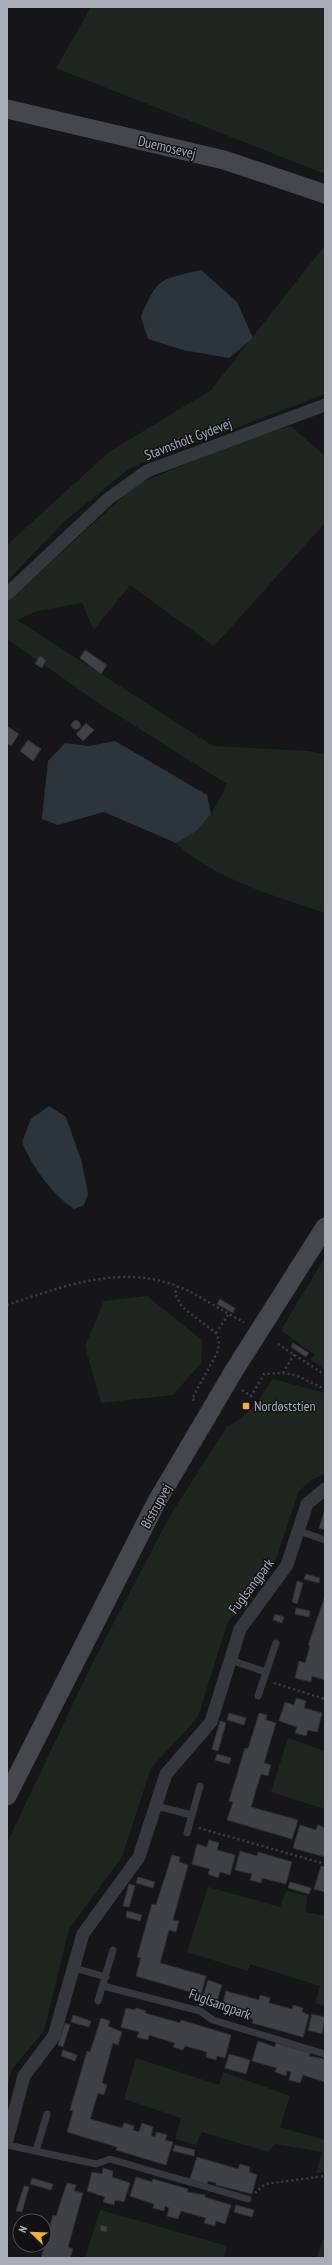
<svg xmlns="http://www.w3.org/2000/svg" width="332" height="2265" font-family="'PT Sans Narrow',sans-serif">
	<rect width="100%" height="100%" fill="#161618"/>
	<path fill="#1e261f" d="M91,7h234v167l-269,-106z
		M325,245v149l-195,74 -64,52 -59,61v-36l102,-93 102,-62z
		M291,426l34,30v67l-111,123 -84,-61 -36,45 -12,-27 -45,8 -20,9 196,126 95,5 17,3v159c-52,-18 -107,-32 -149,-70 30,-17 36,-29 51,-59l-130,-82 -90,-63v-37l129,-117 99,-42z
		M325,1257v113l-15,-11 5,-4 -34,-25z
		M147,1296l55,44 -1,23 -28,32 -72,8 -16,-57 19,-45z
		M273,1379l52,14v81l-12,5 -14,12 -24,71 -48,62 -29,93 -47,51 -29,89 -53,72 -25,102 -32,38 -5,19v-245l84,-177 80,-152 56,-87c21,-11 33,-28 46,-48z
		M288,1738l37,13v58l-54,-17z
		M208,1887l72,20 6,-16 21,5 -1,16 19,4v90l-10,-3 5,-17 -70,-22 -2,7 -61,-19z
		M136,2058l83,27 4,-13 67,24 -10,31 45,13v32l-9,1 6,-21 -47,-8 -7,8 -66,-20 -6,13 -21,-6 6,-21 -57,-19z
		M100,2210l127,36 -3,12h-139z
		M325,2235v23h-9z"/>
	<path fill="#2c353c" d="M201,270l36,32 16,36 -24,20 -46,-8 -35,-11 -7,-22c17,-40 18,-37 60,-47z
		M115,741l92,54 4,19 -15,17 -20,12 -72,-31 -46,13 -16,-6 6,-58 17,-18 24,3z
		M49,1106l17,11 16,46 6,31 -4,11 -10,4c-23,-16 -41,-41 -52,-67l9,-23z"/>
	<path fill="#404145" stroke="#303034" d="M85,650l22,15 -6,9 -21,-16z
		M40,656l6,4 -4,8 -7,-4z
		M71.5 725a4.5 4.5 0 1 1 9 0a4.5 4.5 0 1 1-9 0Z
		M86,723l8,7 -11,11 -7,-7z
		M7,726l12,8 -8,12 -4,-2z
		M28,740l13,9 -8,12 -13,-10z
		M220,1299l15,9 -2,5 -16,-9z
		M293,1343l16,10 -3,4 -15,-10z
		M325,1509v21l-6,-2z
		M306,1574l14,4 -1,5 -15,-4z
		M297,1581l6,2 -6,21 -5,-2z
		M325,1596v84l-13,-4 -1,6 -16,-4 4,-17 6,2 5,-17 -2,-1z
		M296,1608l14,3 -1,6 -14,-3z
		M275,1614l9,3 -2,6 -9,-3z
		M296,1698l10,3 -2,7 18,5 -5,19 -9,-2 -2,6 -11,-3 2,-6 -18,-6 6,-19 9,3z
		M229,1713l17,5 -2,7 -17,-5z
		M259,1713l8,2 -1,5 10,3 -12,40 7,2 -3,11 -7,-2 -10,33 47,13 -6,19 -65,-19 6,-18 -4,-1 16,-53 3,1z
		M220,1721l6,2 -8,28 -6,-2z
		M217,1754l14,4 -2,6 -14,-4z
		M300,1825l16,5 2,-5 7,3v29l-32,-9z
		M209,1840l10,3 -2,7 18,5 -5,20 -10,-3 -2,6 -10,-4 2,-5 -18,-5 5,-20 10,3z
		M240,1851l17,5 1,-4 34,10 -6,22 -24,-6 -1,5 -11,-3 2,-6 -17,-4z
		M172,1855l8,2 -1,5 9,3 -15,55 6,1 -3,11 -7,-2 -9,33 46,13 -5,19 -65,-19 5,-18 -4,-1 15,-53 4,1z
		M321,1866l4,1v25l-11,-3z
		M138,1877l17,5 -2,6 -17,-5z
		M290,1882l21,6 -2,6 -21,-6z
		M129,1884l6,2 -6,21 -6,-1z
		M127,1911l15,4 -2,6 -14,-4z
		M208,1980l14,5 -5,16 -14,-4z
		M226,1991l33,9 1,-5 10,3 -1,5 23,6 1,-4 10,3 -1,4 7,3 -6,22 -51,-14 1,-4 -32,-9z
		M126,2008l9,2 1,-2 10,3 -1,2 35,10 1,-3 50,15 -6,23 -8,-2 -1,4 -10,-3 1,-5 -22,-6 -2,4 -10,-3 2,-4 -26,-8 -1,5 -11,-3 2,-5 -18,-5z
		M312,2014l13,3 -3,17 -14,-4z
		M73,2015l18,6 -2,6 -18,-5z
		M101,2018l9,3 -2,5 14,6 -4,13 -5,-2 -11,40 5,2 -3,10 -6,-2 -8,26 32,9 2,-5 10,3 -1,4 6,2 3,-9 11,4 -2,9 4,1 2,-5 10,3 -2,5 8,2 -7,23 -50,-15 1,-3 -50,-15 6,-21 -3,-1 17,-59 3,1z
		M65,2023l5,2 -7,22 -5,-2z
		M258,2041l17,6 1,-4 34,10 -1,3 16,3v23l-22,-7 -3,8 -11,-3 2,-8 -4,-1 -1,5 -11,-4 2,-4 -25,-7z
		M63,2050l14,5 -2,6 -14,-5z
		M229,2054l21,6 -4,14 -21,-6z
		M175,2145l20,5 -1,6 -21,-5z
		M197,2157l41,12 2,-5 10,3 -1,5 8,3 -5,19 -36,-9v-2l-8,-2 -1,3 -17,-5z
		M103,2168l10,3 -1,6 18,6 -6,19 -9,-2 -1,5 -11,-3 2,-5 -18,-6 5,-19 10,2z
		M136,2177l16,5 1,-3 35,10 -1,3 18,3v2l26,8 -6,19 -9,-3 -1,5 -11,-3 2,-5 -25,-7 -3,8 -11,-3 2,-8 -4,-2 -1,5 -11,-3 1,-4 -24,-8z
		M32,2178l21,6 -2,6 -21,-6z
		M67,2183l9,2 -2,6 9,2 -15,54 5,2 -3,9h-29l12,-43 3,1z
		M24,2186l5,1 -7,25 -6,-1z
		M236,2205l18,5 -2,7 -18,-5z
		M21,2216l18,5 -19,1z
		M101,2225l6,2 -1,5 -6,-2z"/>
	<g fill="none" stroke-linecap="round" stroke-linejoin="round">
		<path stroke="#3d3f44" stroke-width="2.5" stroke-dasharray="2 3" stroke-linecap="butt" d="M178,1286l-3,7 7,14 34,26 3,7 -1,11 -26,48 4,2
			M7,1305c54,-18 113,-41 170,-19 23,9 44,25 67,36
			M216,1333l12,-18
			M278,1344l47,31
			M283,1373l12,-20
			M242,1390l9,6 13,-22 19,-1 12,2 30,14
			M274,1683l51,16
			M199,1828l126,36
			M255,2193l10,-9 60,-8"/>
		<path stroke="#37383d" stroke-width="7" d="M299,1531l26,9
			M230,1660l36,12
			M258,1696l18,-53
			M156,1806l36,9
			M187,1833l13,-47
			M74,1968l32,9
			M103,1986l97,25 13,9 112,34
			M98,2001l15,-51
			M7,2145l89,19 14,-5 138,40
			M36,2151l11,-37"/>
		<path stroke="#37383d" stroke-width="13" d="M7,594l101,-95 39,-28 178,-66
			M7,2140l17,-64 30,-40 29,-102 56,-77 27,-83 45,-52 29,-93 47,-64 20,-61 18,-15"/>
		<path stroke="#45474d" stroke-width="19" d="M7,109l217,51 101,34
			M7,1796l150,-295 78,-132 90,-142"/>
	</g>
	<rect fill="#f2b134" stroke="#111113" stroke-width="1.5" x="242" y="1402" width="8" height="8" rx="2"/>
	<g text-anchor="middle" stroke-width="3" stroke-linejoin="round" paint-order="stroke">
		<g font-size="14" fill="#a8adb8" stroke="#111113">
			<text transform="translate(167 147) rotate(13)" y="5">Duemosevej</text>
			<text transform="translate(188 439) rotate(-21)" y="5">Stavnsholt Gydevej</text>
			<text transform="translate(156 1506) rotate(-61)" y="5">Bistrupvej</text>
			<text transform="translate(251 1586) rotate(-53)" y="5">Fuglsangpark</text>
			<text transform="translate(220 2004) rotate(20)" y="5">Fuglsangpark</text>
		</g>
		<g font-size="14" fill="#a8adb8" stroke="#111113" text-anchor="start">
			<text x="254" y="1411">Nordøststien</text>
		</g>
	</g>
	<rect width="332" height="2265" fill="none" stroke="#a8adb8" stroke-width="16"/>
	<g transform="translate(32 2233) rotate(293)"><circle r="19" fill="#111113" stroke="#4d4f55"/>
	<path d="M0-3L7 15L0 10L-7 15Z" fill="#f2b134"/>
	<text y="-6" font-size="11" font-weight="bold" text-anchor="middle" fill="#a8adb8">N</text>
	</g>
</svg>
